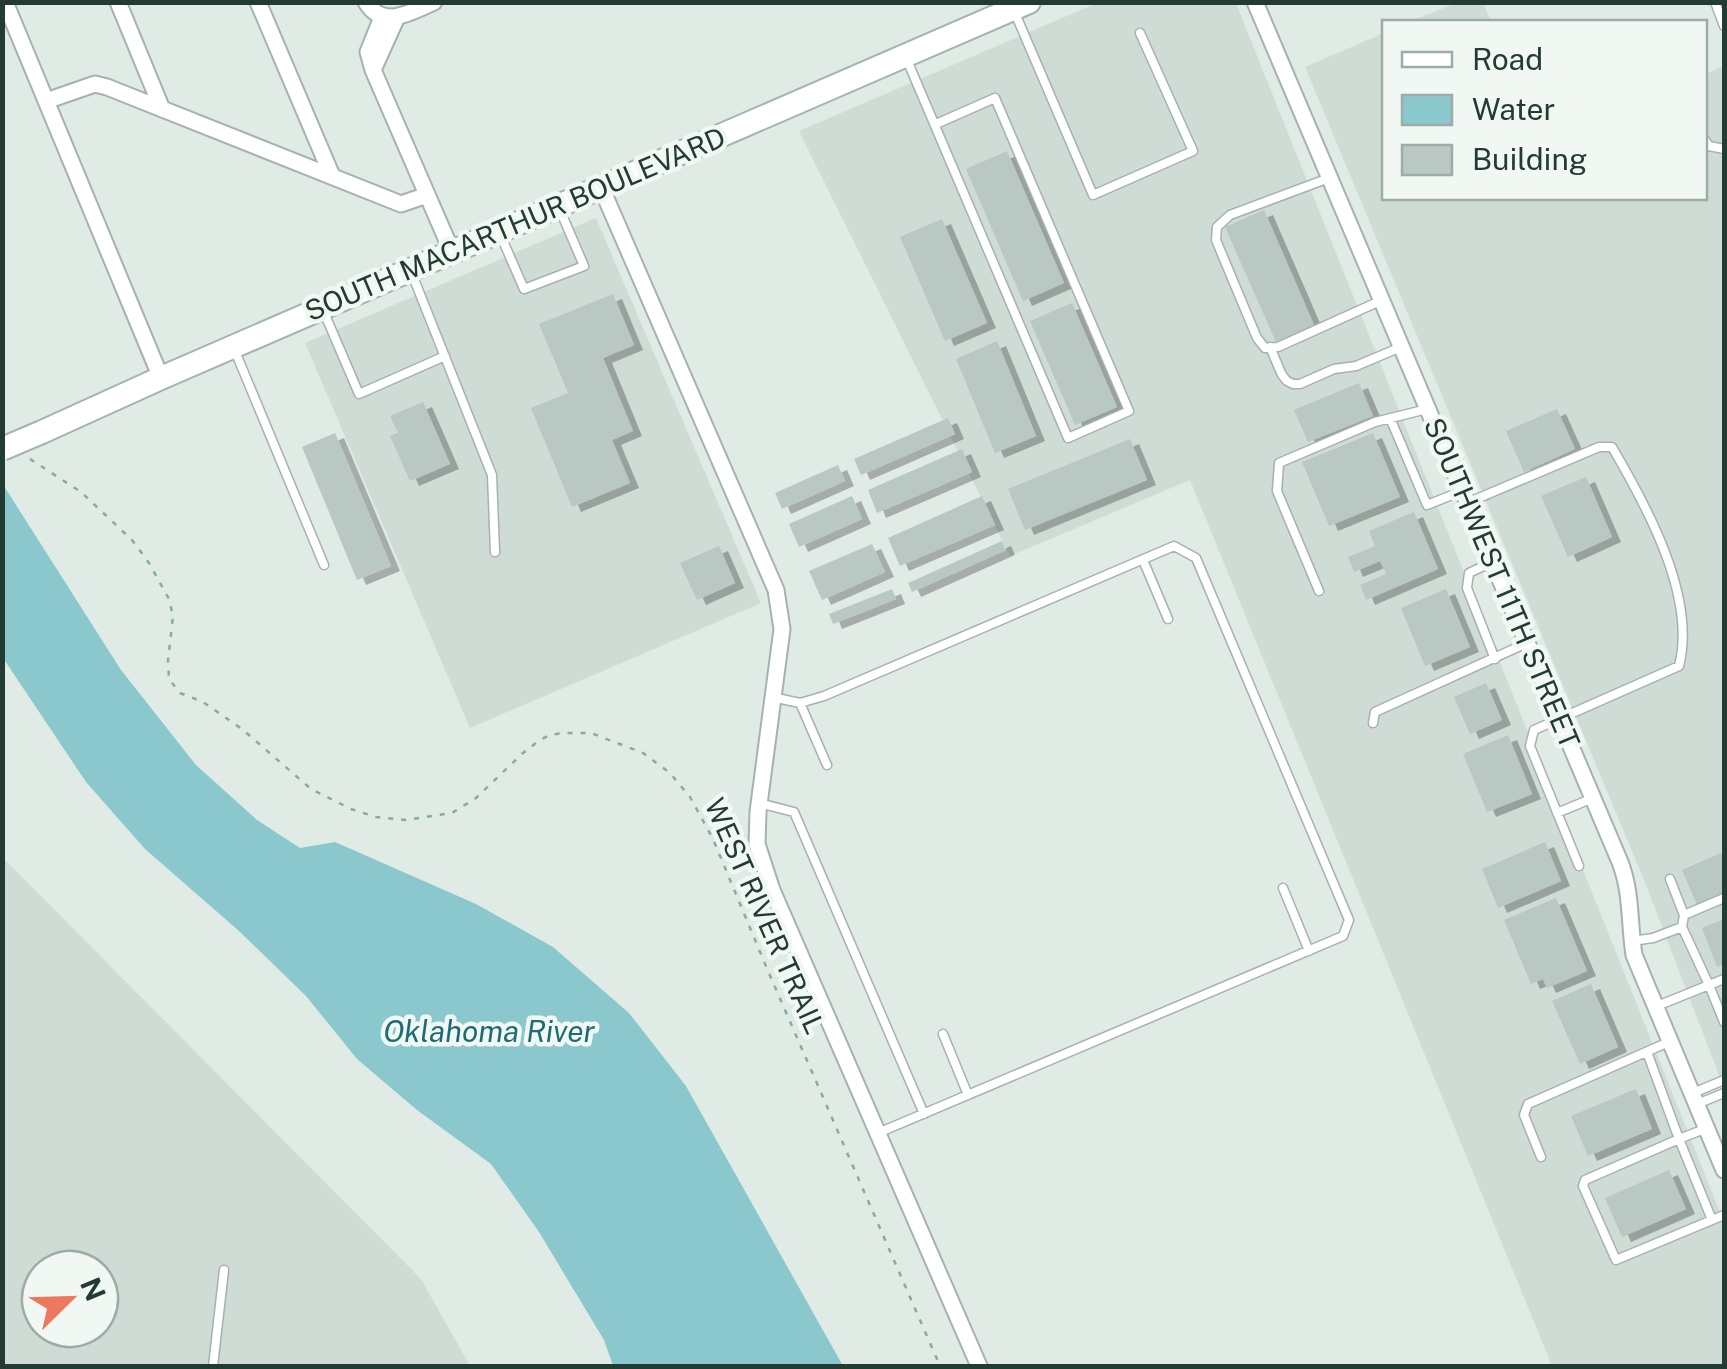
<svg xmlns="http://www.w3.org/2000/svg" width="1727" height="1369" font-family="'Public Sans',sans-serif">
	<defs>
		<filter id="shadow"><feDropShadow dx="9" dy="5" stdDeviation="0" flood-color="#0004"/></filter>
	</defs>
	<rect width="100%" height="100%" fill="#e1ebe6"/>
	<path fill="#cfdbd5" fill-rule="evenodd" d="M1097,3h139l488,1219v144h-172l-362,-886 -180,76 -211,-425z
		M1456,3h27l8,19h-82z
		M1384,33v165h320l1,-124 19,-8v1022l-80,-208 -339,-813z
		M596,218l165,385 -291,125 -165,-385z
		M2,857l419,422 49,87h-467zM40,1269h60v60h-60z"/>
	<path fill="#8bc8ce" d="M2,483l119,187 75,95 61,55 43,28 35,-6 141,62 77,43 76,66 57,73 157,280h-230l-9,-26 -65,-108 -48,-68 -74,-54 -60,-51 -51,-63 -67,-65 -94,-82 -59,-67 -83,-124z"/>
	<path fill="#b9c8c2" filter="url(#shadow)" d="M1007,151l57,132 -41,18 -57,-132z
		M1264,210l50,115 -38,17 -51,-115z
		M942,219l45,104 -42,18 -45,-104z
		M613,294l21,51 -31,13 30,73 -21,9 18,43 -58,24 -41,-99 37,-15 -29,-69z
		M1072,303l45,104 -42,18 -45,-104z
		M997,341l39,95 -41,17 -39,-94z
		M1359,383l14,33 -65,26 -14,-32z
		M423,402l27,62 -40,17 -20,-45 8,-3 -8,-17z
		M1557,409l18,40 -51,23 -18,-41z
		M948,418l7,16 -94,41 -7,-16z
		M335,433l56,133 -34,14 -55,-133z
		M1373,433l27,64 -71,29 -27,-64z
		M1130,439l17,41 -122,50 -17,-41z
		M962,449l10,23 -95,41 -9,-23z
		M838,465l7,16 -63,28 -7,-16z
		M1586,477l26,60 -44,20 -27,-61z
		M852,496l10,23 -63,28 -10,-23z
		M982,496l13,29 -95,41 -12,-28z
		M1414,512l24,57 -72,31 -6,-15 26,-11 -6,-13 -26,11 -6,-15 27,-11 -6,-15z
		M1002,541l4,9 -94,42 -4,-9z
		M872,544l13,28 -63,28 -13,-29z
		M719,546l16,37 -38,17 -17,-37z
		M892,589l4,10 -63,25 -4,-10z
		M1446,589l24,58 -45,19 -24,-58z
		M1486,683l16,37 -32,14 -16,-37z
		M1508,735l24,59 -45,18 -24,-58z
		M1545,842l16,39 -63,27 -16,-39z
		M1721,853l3,8v32l-27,12 -15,-35z
		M1556,898l31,73 -40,17 -4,-9 -12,5 -27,-64z
		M1724,919v45l-7,3 -15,-39z
		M1591,984l27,63 -38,17 -28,-63z
		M1636,1089l16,40 -64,27 -17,-40z
		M1669,1170l17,39 -64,28 -17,-39z"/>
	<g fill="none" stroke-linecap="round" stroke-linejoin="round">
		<g stroke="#a4b3ad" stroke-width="11">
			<path id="lane" d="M1715,2l9,24
				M1015,13l78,182 100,-44 -53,-118
				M907,60l161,378 61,-27 -134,-313 -59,26
				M1704,139l5,7 15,3
				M1329,178l-99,37 -13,12 -1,13 41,98 8,10 13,-1 102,-46
				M500,234l24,55 60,-23 -24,-56
				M412,274l80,201 3,77
				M323,310l36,84 86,-38
				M1270,347l12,28 5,6 6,3h7l34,-15 22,-3 45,-19
				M235,351l89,214
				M1390,418l37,87 35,-14
				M1467,503l132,-56h13c34,58 85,150 67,219l-145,64 -4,16 49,120
				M1143,560l25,59
				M1492,562l-23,11 -2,15 28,71
				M1319,591l-42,-100 2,-28 96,-41 52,-13
				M772,697l28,6 24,-7 350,-150 22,12 153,362 -6,16 -465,197
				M800,703l27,62
				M1373,723l2,-11 152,-69
				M759,803l35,9 130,302
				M1557,813l36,-15
				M1283,888l26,63
				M1684,915l40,-17
				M1632,941l21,-3 29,-11 2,-12 -14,-36
				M1724,979l-15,6 15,37
				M1657,1006l52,-21 -27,-58
				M943,1034l25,61
				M1647,1052l32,87 -94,41 -2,6 33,74 96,-40
				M1693,1093l31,-13
				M1697,1104l27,-11
				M1707,1128l-28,11 33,81 12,-5
				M1541,1157l-17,-42 4,-11 143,-63
				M213,1366l11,-96"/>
		</g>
		<g stroke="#a4b3ad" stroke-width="19">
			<path id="street" d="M5,2l156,376
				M118,2l44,107
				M258,2l74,174
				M366,2c17,28 45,10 68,0
				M1255,2l365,860c12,31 9,61 14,93l90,215
				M382,17l-14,35 5,18 79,182
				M373,70l23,-51
				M46,101l49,-17 12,3 294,117 26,-9
				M601,187l175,403 6,39 -24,183 -1,32 15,46 207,476"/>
		</g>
		<g stroke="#a0b6ad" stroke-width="26">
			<path id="secondary" d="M42,432l119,-54 868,-376"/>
		</g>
		<path stroke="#83ad9d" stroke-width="2.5" stroke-dasharray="5 8" stroke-linecap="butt" d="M30,459l51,33 51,48 17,23 20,36 4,17 -5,45 1,18 11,14 23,9 39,27 69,60 40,20 25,8 29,3 47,-7 24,-15 47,-45 17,-13 10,-5 13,-2h28l52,20 27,20 20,24 23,42 55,132 172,395"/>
		<use href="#lane" stroke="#fff" stroke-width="8"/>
		<use href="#street" stroke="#fff" stroke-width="15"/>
		<use href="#secondary" stroke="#fff" stroke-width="22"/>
		<g stroke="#a0b6ad" stroke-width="26" stroke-linecap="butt">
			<path id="secondary-bridge" d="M2,449l40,-17"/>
		</g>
		<use href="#secondary-bridge" stroke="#fff" stroke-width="22"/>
	</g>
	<g text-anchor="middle" stroke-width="9" stroke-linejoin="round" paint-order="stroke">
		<g font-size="28" fill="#223b33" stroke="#f1f8f4">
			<text transform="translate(515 224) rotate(-23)" y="10">SOUTH MACARTHUR BOULEVARD</text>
			<text transform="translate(1502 583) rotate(67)" y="10">SOUTHWEST 11TH STREET</text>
			<text transform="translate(765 916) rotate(66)" y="10">WEST RIVER TRAIL</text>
		</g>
		<g font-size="30" font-style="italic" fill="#1f6b74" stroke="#f1f8f4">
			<text x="489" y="1042">Oklahoma River</text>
		</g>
	</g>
	<rect width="1727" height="1369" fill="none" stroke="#223b33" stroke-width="10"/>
	<rect x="1382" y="20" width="325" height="180" fill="#f1f8f4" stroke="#9eaca7" stroke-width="2.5"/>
	<rect x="1402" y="52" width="50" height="15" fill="#ffffff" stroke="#9eaca7" stroke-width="2.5"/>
	<text x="1472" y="70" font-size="30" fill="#223b33">Road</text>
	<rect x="1402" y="95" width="50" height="30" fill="#8bc8ce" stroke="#9eaca7" stroke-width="2.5"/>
	<text x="1472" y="120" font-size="30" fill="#223b33">Water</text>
	<rect x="1402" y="145" width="50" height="30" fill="#b9c8c2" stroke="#9eaca7" stroke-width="2.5"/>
	<text x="1472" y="170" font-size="30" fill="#223b33">Building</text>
	<g transform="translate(70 1299) rotate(67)"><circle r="48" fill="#f1f8f4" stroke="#9eaca7" stroke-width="2.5"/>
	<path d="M0-8L18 38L0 25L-18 38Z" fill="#ec785e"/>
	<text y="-15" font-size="28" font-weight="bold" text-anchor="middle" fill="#223b33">N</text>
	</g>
</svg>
